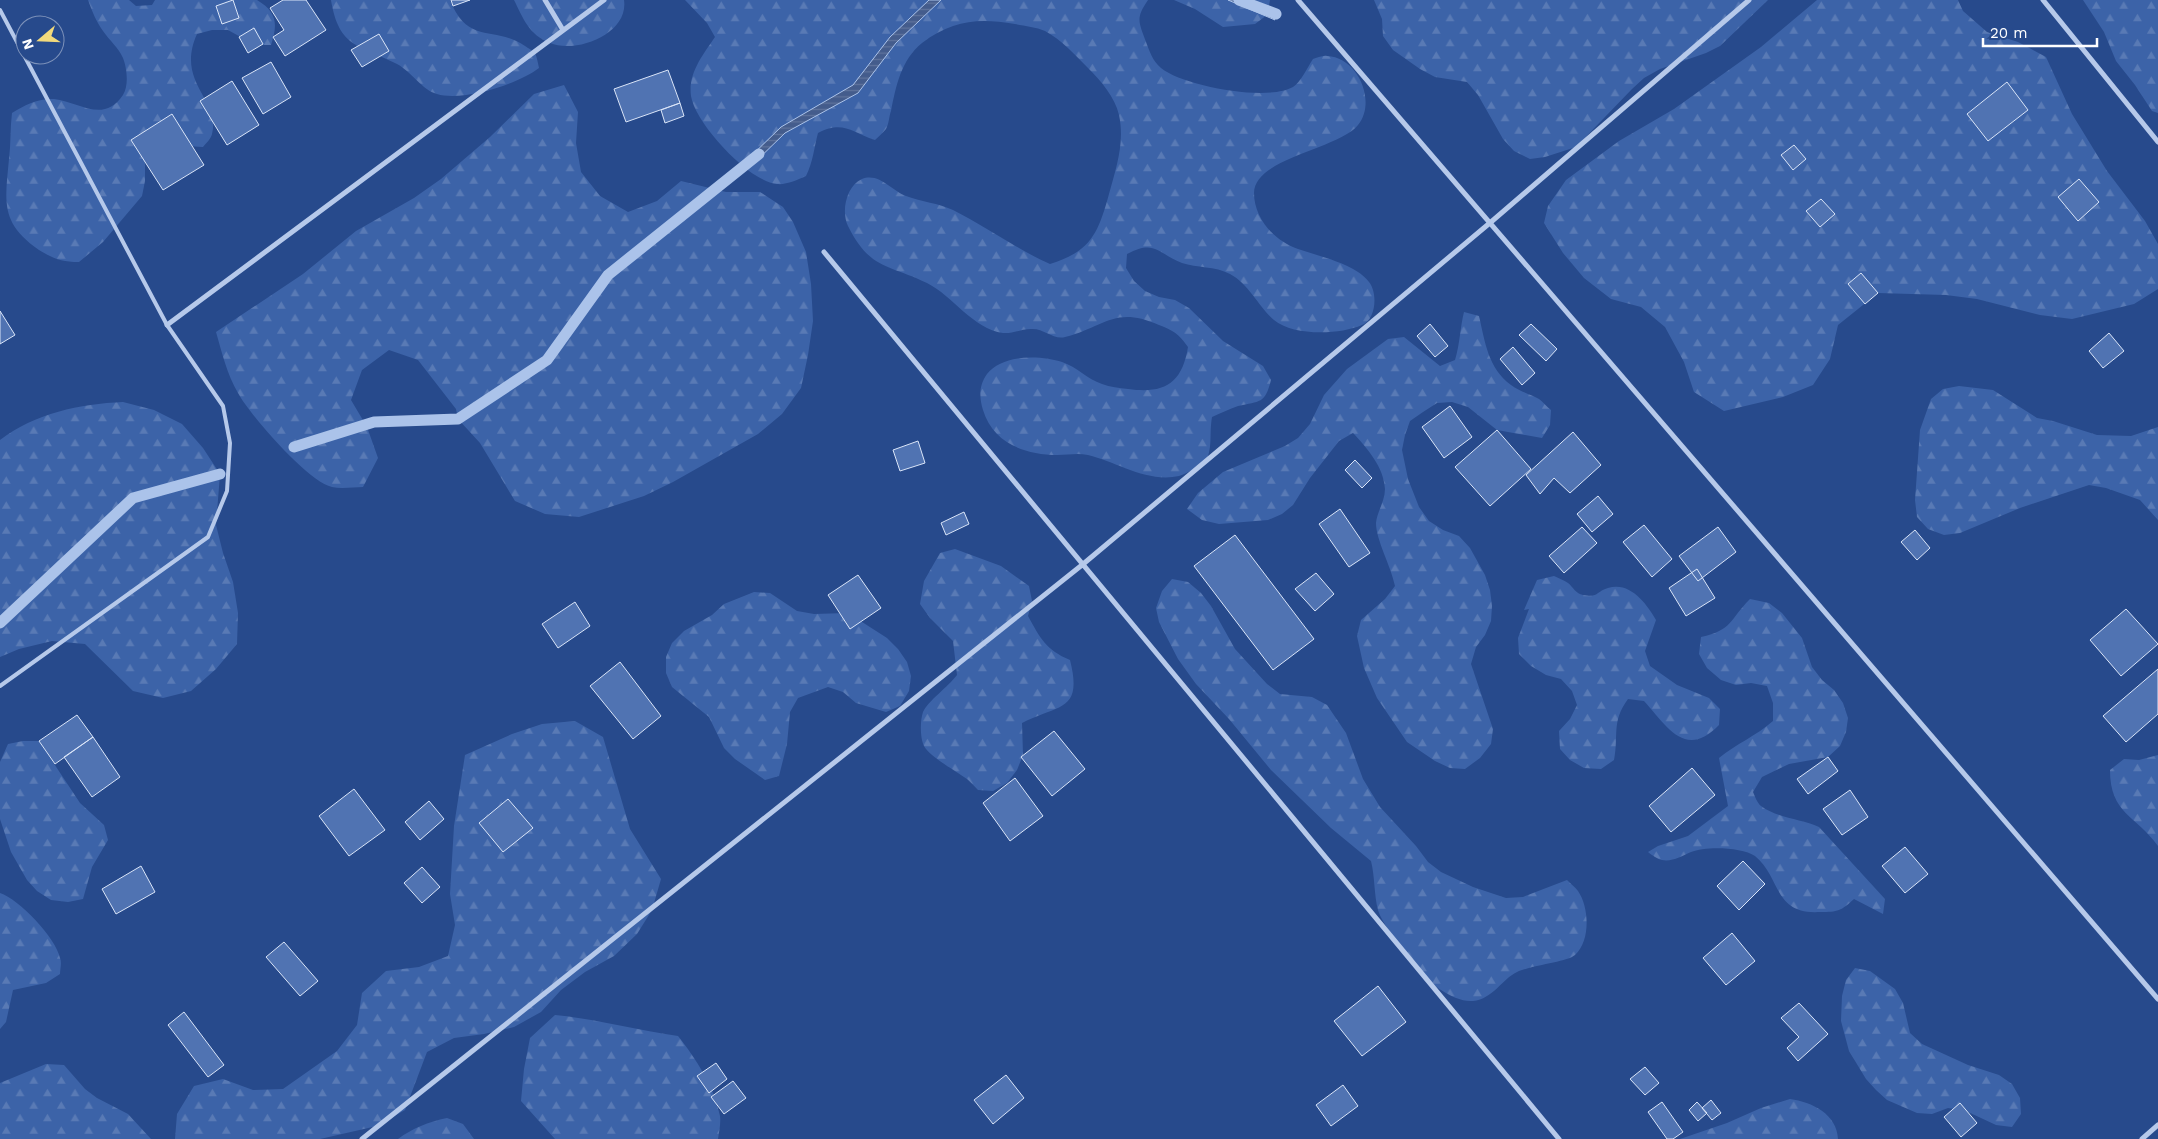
<svg xmlns="http://www.w3.org/2000/svg" width="2158" height="1139" font-family="'Work Sans',sans-serif">
	<defs>
		<pattern id="forest-firs" width="22" height="20" patternUnits="userSpaceOnUse" patternTransform="scale(1.25)"><rect width="22" height="20" fill="#3c63a8"/><path d="M5 1l3.5 6h-7zM16 11l3.5 6h-7z" fill="#597ab5"/></pattern>
		<pattern id="water-rules" width="6" height="5" patternUnits="userSpaceOnUse" patternTransform="scale(1.25)"><rect width="6" height="5" fill="#445c8c"/><path d="M0 2.5h6" fill="none" stroke="#60749d"/></pattern>
	</defs>
	<rect width="100%" height="100%" fill="#274a8c"/>
	<path fill="url(#forest-firs)" d="M88,0h41l7,6 16,-1 3,-5h102c20,12 21,24 14,45h-16l-27,-15h-16l-15,4c-22,49 24,66 15,100 -1,5 -6,9 -9,13l-16,-1 -42,4v31l-3,15 -39,46 -24,20c-17,0 -25,-3 -40,-12 -39,-27 -34,-48 -30,-91 2,-15 1,-31 3,-46 13,-8 26,-15 42,-14 25,3 50,25 69,-4 6,-9 4,-27 0,-37 -5,-11 -13,-17 -20,-27 -7,-10 -11,-20 -15,-31z
		M331,0h119c18,46 45,25 75,46 3,2 8,5 10,7 2,4 3,11 4,15 -21,16 -76,34 -102,26 -15,-4 -25,-22 -40,-30 -37,-19 -58,-15 -66,-64z
		M514,0h110c5,34 -48,54 -74,43 -21,-8 -27,-25 -36,-43z
		M685,0h463c-13,19 -9,22 -2,42 4,10 6,18 15,26 22,18 106,34 132,19 8,-5 14,-19 20,-28 4,-1 10,-4 14,-3 31,1 50,46 31,69 -19,24 -104,33 -104,68 0,25 20,48 44,56 20,7 41,11 60,23 3,2 8,6 11,10 9,11 7,38 -7,43 -23,10 -69,11 -88,-5 -16,-14 -25,-36 -44,-46 -15,-8 -33,-6 -48,-11 -25,-10 -27,-24 -55,-9l-1,14 8,13 11,10 14,6 16,3 14,8 34,33 40,25 8,14c-6,24 -11,21 -33,26 -9,3 -17,7 -26,11 -3,18 1,28 -6,45 -8,5 -18,11 -27,14 -32,7 -62,-14 -91,-21 -10,-2 -21,0 -31,0 -32,0 -64,-12 -74,-45 -4,-13 -4,-25 4,-36 15,-20 54,-19 75,-12 15,5 25,17 40,22 8,3 17,4 26,5 36,5 54,-5 60,-42 -10,-14 -14,-16 -29,-22 -44,-20 -55,2 -94,12 -11,3 -21,-8 -32,-8 -10,-1 -20,5 -30,4 -30,-4 -50,-37 -76,-50 -39,-19 -57,-13 -79,-57 -7,-14 -2,-40 14,-47 17,-7 30,12 44,17 16,6 32,7 47,14 34,17 63,39 97,54 41,-13 48,-30 59,-70 7,-26 16,-51 10,-79 -4,-18 -18,-34 -31,-47 -13,-13 -26,-28 -43,-37 -9,-4 -20,-5 -30,-7 -37,-6 -62,-4 -93,19 -21,17 -26,43 -31,68 -2,5 -2,13 -5,18 -3,4 -7,7 -11,11 -24,-8 -32,-20 -57,-7 -4,15 -5,29 -12,43 -9,4 -20,9 -29,8 -28,-2 -82,-61 -86,-88 -3,-23 12,-41 24,-59l-8,-14z
		M1174,0h96l-3,15 -12,9 -32,3 -28,-18z
		M1374,0h394l-48,46 -14,7 -46,16 -16,9 -12,11 -56,58 -31,10 -15,2 -16,-8 -11,-12 -25,-44 -11,-13 -32,-5 -15,-8 -27,-19 -10,-14 -1,-17z
		M1817,0h141l5,11 24,21 31,10 28,15 26,57 35,57 38,50 13,23v45l-24,15 -62,15 -32,-4 -63,-16 -31,-4 -68,-2 -40,32 -8,34 -17,26 -30,12 -59,14 -30,-19 -10,-30 -19,-35 -24,-20 -30,-8 -27,-21 -21,-25 -19,-30 4,-17 18,-26 53,-39 55,-32 87,-62z
		M2083,0h75v113l-6,-2 -17,-26 -19,-24 -12,-29z
		M564,85l14,27 -2,31 5,29 19,24 28,16 29,-11 24,-20 45,11h34l23,15 10,15 13,30 5,32 2,37 -5,34 -7,33 -19,26 -24,20 -85,48 -29,14 -65,21 -34,-3 -30,-13 -35,-58 -22,-24 -2,-10 -38,-49 -29,-10 -27,20 -11,30 16,27 11,31 -15,29c-10,0 -21,2 -31,0 -24,-5 -82,-72 -94,-94 -11,-19 -16,-40 -22,-61l87,-58 53,-43 58,-33 27,-19 49,-42 44,-43z
		M1464,312l15,4c6,26 9,52 32,69 9,7 20,9 28,14 4,3 8,8 12,11l-1,15 -8,13 -45,-8 -29,-23 -16,-5 -15,1 -14,9 -13,9 -5,14 -3,15 6,29 11,28 10,14 14,9 16,6 11,12 15,27 5,15 2,16 -1,15 -6,14 -9,12 -5,17 22,65 -2,15 -11,14 -15,11 -15,-1 -15,-7 -28,-19 -30,-44 -13,-30 -7,-32 4,-16 24,-21 10,-13c-4,-20 -19,-46 -19,-63 1,-11 9,-22 9,-34 -1,-22 -18,-41 -32,-56l-14,8 -29,37 -17,27 -11,9 -14,6 -49,4 -17,-4 -15,-11 11,-16 25,-21 62,-26 13,-8 12,-14 14,-29 23,-26 41,-30 16,-2 36,29 15,-6c5,-16 5,-32 9,-48z
		M1959,386l34,4 44,28 16,3 44,14 34,1 27,-9v93l-18,-20 -34,-12 -17,-3 -69,23 -60,25 -16,2 -16,-6 -11,-12 -2,-17 5,-70 11,-31 12,-10z
		M123,402l31,8 28,14 21,24 17,26 -4,51 7,28 10,29 5,31 -1,31 -21,25 -25,22 -28,7 -30,-7 -48,-47 -33,-3 -33,8 -19,8v-217c35,-27 80,-36 123,-38z
		M955,549l46,17 28,20 3,15 -4,15c12,22 18,34 42,44 13,52 -11,44 -48,63l1,32 -6,15 -10,13 -14,8 -15,-1c-5,-5 -9,-10 -14,-13 -11,-8 -34,-20 -40,-31 -4,-8 -4,-25 -1,-34 5,-11 25,-25 34,-37l-4,-34 -23,-23 -10,-14 4,-23 16,-28z
		M1554,576c4,2 10,4 14,7 5,4 8,11 15,12 16,3 12,-3 25,-7 22,-7 39,16 48,32l-11,31 5,15 27,19 32,13 11,11 -1,16c-34,35 -52,1 -75,-24l-16,-2c-17,23 -9,36 -14,61l-13,9 -17,-1 -14,-8 -10,-11 -1,-18 11,-12 7,-14 -5,-14 -11,-12 -15,-4 -15,-9 -12,-12 -1,-16 11,-29 -5,1 13,-30z
		M1172,579l16,3 13,11 10,13 24,43 32,35 13,10 32,3 15,8 19,28 17,46 17,28 36,39 12,16 13,10 32,15 33,11 17,-1 44,-17c3,3 8,7 11,11 11,16 13,49 -3,64 -8,7 -43,10 -58,17 -15,7 -24,27 -44,29 -10,1 -23,-5 -32,-11 -15,-10 -58,-62 -63,-80 -4,-15 -3,-33 -7,-49l-40,-33 -60,-58 -42,-51 -33,-35 -18,-25 -19,-37 -3,-14 6,-17z
		M754,592l16,1 27,18 17,3 34,-1 39,25 11,11 9,13 4,14 -2,15 -9,15 -14,6 -30,-9 -13,-11 -15,-5 -30,11 -8,14 -3,32 -8,32 -14,4 -30,-21 -11,-11 -15,-31 -37,-30 -6,-14v-16l6,-14 12,-12 28,-16 12,-11z
		M1750,599l19,4 13,10 20,25 10,29 10,13 12,10 9,13 5,15 -2,14 -6,14 -12,11 -39,7 -27,13 -9,15c2,4 4,11 8,14 16,12 40,13 58,21l66,72 -2,15 -29,-15c-13,12 -16,13 -34,13 -47,3 -39,-35 -65,-56 -13,-9 -50,-10 -64,-4 -9,4 -19,10 -29,8 -5,-1 -10,-5 -14,-8l10,-6 30,-10 40,-30 -9,-48c17,-14 37,-22 54,-37v-18l-6,-17 -16,-3 -15,2 -15,-5 -14,-12 -8,-14 2,-17c32,-7 28,-17 49,-38z
		M575,721l28,16 27,92 31,50 -9,31 -15,24 -23,22 -29,16 -24,18 -20,22 -27,15 -30,7 -30,4 -27,14 -22,58 -28,16 -57,13h-145l2,-25 17,-28 29,-7 30,11 30,-1 54,-38 20,-26 5,-32 24,-22 33,-4 29,-11 7,-31 -5,-31 4,-68 11,-71 47,-21 30,-10z
		M23,741h16l41,62 24,22 4,15 -16,27 -9,32 -15,3 -17,-2 -14,-9 -10,-11 -16,-28 -11,-33v-57l8,-18z
		M2158,755v91c-22,-31 -48,-32 -48,-76l14,-11 15,1z
		M0,893c19,6 56,45 60,65 2,5 0,11 0,16l-14,9 -33,7 -7,32 -6,7z
		M1855,968l15,3 25,18 8,14 7,30 12,11 46,21 31,10 13,9 8,14 1,16 -9,13 -16,-2 -30,-14 -18,-3 -16,6 -15,-1 -30,-13 -11,-10 -10,-11 -17,-28 -8,-30 1,-25 4,-16z
		M555,1015c41,4 82,15 123,21 18,23 36,50 42,80 1,7 -1,16 -2,23h-163l-34,-38 3,-32 6,-31z
		M46,1064l18,1 21,24 12,9 31,16 23,25h-151v-56z
		M1790,1099c22,3 47,15 48,40h-158l47,-16 34,-15z
		M447,1118l16,6 11,15h-76c15,-11 30,-17 49,-21z"/>
	<path fill="url(#water-rules)" stroke="#abc3ea" d="M929,0h12l-45,43 -38,50 -73,40 -35,34 -5,-5 36,-35 72,-42 37,-48z
		M1228,0c25,0 34,0 47,20z"/>
	<g fill="none" stroke-linecap="round" stroke-linejoin="round">
		<path stroke="#abc3ea" stroke-width="11" d="M1239,0l37,14
			M294,447l80,-25 84,-3 89,-59 61,-85 151,-121
			M0,623l133,-125 87,-24"/>
	</g>
	<path fill="#5073b2" stroke="#dae5f8" d="M233,0l6,18 -17,6 -6,-18z
		M283,0h23l20,30 -41,26 -12,-19 11,-7 -14,-22z
		M451,0h19l-17,6z
		M254,28l9,16 -15,9 -9,-16z
		M379,34l10,17 -27,16 -11,-17z
		M271,62l20,35 -28,17 -21,-36z
		M668,70l12,33 -54,19 -12,-33z
		M232,81l27,44 -32,20 -27,-44z
		M2007,82l21,28 -40,31 -21,-27z
		M680,103l4,13 -19,7 -4,-13z
		M172,114l32,51 -41,25 -32,-50z
		M1794,145l12,14 -13,11 -12,-15z
		M2079,179l20,23 -21,19 -20,-24z
		M1821,199l14,15 -15,13 -14,-16z
		M1861,273l17,20 -13,11 -17,-20z
		M0,311l15,24 -15,9z
		M1430,324l18,22 -13,11 -18,-21z
		M1531,324l26,25 -11,12 -27,-26z
		M2109,333l15,18 -21,17 -14,-17z
		M1513,347l22,26 -13,12 -22,-26z
		M1450,406l22,31 -28,21 -22,-31z
		M1497,430l34,39 -41,37 -35,-39z
		M1573,432l28,33 -31,28 -16,-15 -14,16 -14,-19z
		M918,441l7,22 -25,8 -7,-21z
		M1355,460l17,18 -10,10 -17,-18z
		M1598,496l15,18 -21,18 -15,-18z
		M1340,509l30,44 -21,14 -30,-43z
		M964,512l5,12 -23,11 -5,-12z
		M1644,525l28,34 -20,18 -29,-35z
		M1582,527l15,16 -33,30 -15,-17z
		M1718,527l18,25 -38,29 -19,-25z
		M1915,530l15,18 -13,12 -16,-18z
		M1235,535l79,104 -41,31 -79,-104z
		M1697,569l18,29 -29,18 -17,-28z
		M1316,573l18,21 -19,17 -20,-22z
		M858,575l23,33 -31,21 -22,-34z
		M575,602l15,24 -32,22 -16,-24z
		M2126,609l32,35 -37,32 -31,-36z
		M620,662l41,54 -28,23 -43,-53z
		M2158,669v45l-32,28 -23,-26z
		M77,715l16,22 -38,27 -16,-23z
		M1054,731l31,38 -33,27 -31,-39z
		M93,737l27,40 -28,20 -28,-40z
		M1828,757l10,14 -30,23 -11,-15z
		M1692,768l23,27 -44,37 -22,-26z
		M1015,778l28,38 -33,25 -27,-38z
		M354,789l31,41 -36,26 -30,-40z
		M1850,790l18,27 -26,18 -19,-26z
		M508,799l25,29 -30,24 -24,-29z
		M429,801l15,18 -24,21 -15,-18z
		M1905,847l23,27 -23,19 -23,-27z
		M1743,861l22,23 -26,26 -22,-24z
		M141,866l14,26 -39,22 -14,-25z
		M422,867l18,20 -18,16 -18,-20z
		M1732,933l23,28 -29,24 -23,-27z
		M284,942l34,39 -18,15 -34,-39z
		M1378,986l28,36 -44,34 -28,-35z
		M1799,1003l29,31 -30,27 -11,-13 12,-11 -18,-19z
		M184,1012l40,53 -16,12 -40,-52z
		M716,1063l11,16 -18,14 -12,-17z
		M1645,1067l14,16 -14,12 -15,-16z
		M1006,1075l18,23 -31,26 -19,-24z
		M733,1081l13,17 -22,16 -13,-17z
		M1343,1085l15,21 -27,20 -15,-21z
		M1711,1100l10,13 -9,7 -10,-12z
		M1662,1102l21,30 -10,7h-6l-19,-27z
		M1697,1102l10,11 -9,8 -9,-11z
		M1960,1103l17,20 -16,14 -17,-20z"/>
	<g fill="none" stroke-linecap="round" stroke-linejoin="round">
		<path stroke="#b6c9ea" stroke-width="4" d="M0,10l167,315 56,81 7,37 -3,48 -19,46 -208,149"/>
		<path stroke="#b6c9ea" stroke-width="5" d="M545,0l18,30
			M1298,0l860,999
			M2043,0l115,142
			M824,252l735,887
			M167,325l437,-325
			M362,1139l720,-574 409,-343 258,-222
			M2142,1139l16,-14"/>
	</g>
	<g transform="translate(40 40) rotate(251)"><circle r="24" fill="#274a8c" stroke="#7d92ba"/>
	<path d="M0-4L9 19L0 12L-9 19Z" fill="#f2da7c"/>
	<text y="-8" font-size="14" font-weight="bold" text-anchor="middle" fill="#ffffff">N</text>
	</g>
	<path d="M1983 38v8h114v-8" fill="none" stroke="#ffffff" stroke-width="2.5"/>
	<text x="1990" y="38" font-size="15" fill="#ffffff" stroke="#274a8c" stroke-width="4" paint-order="stroke">20 m</text>
</svg>
